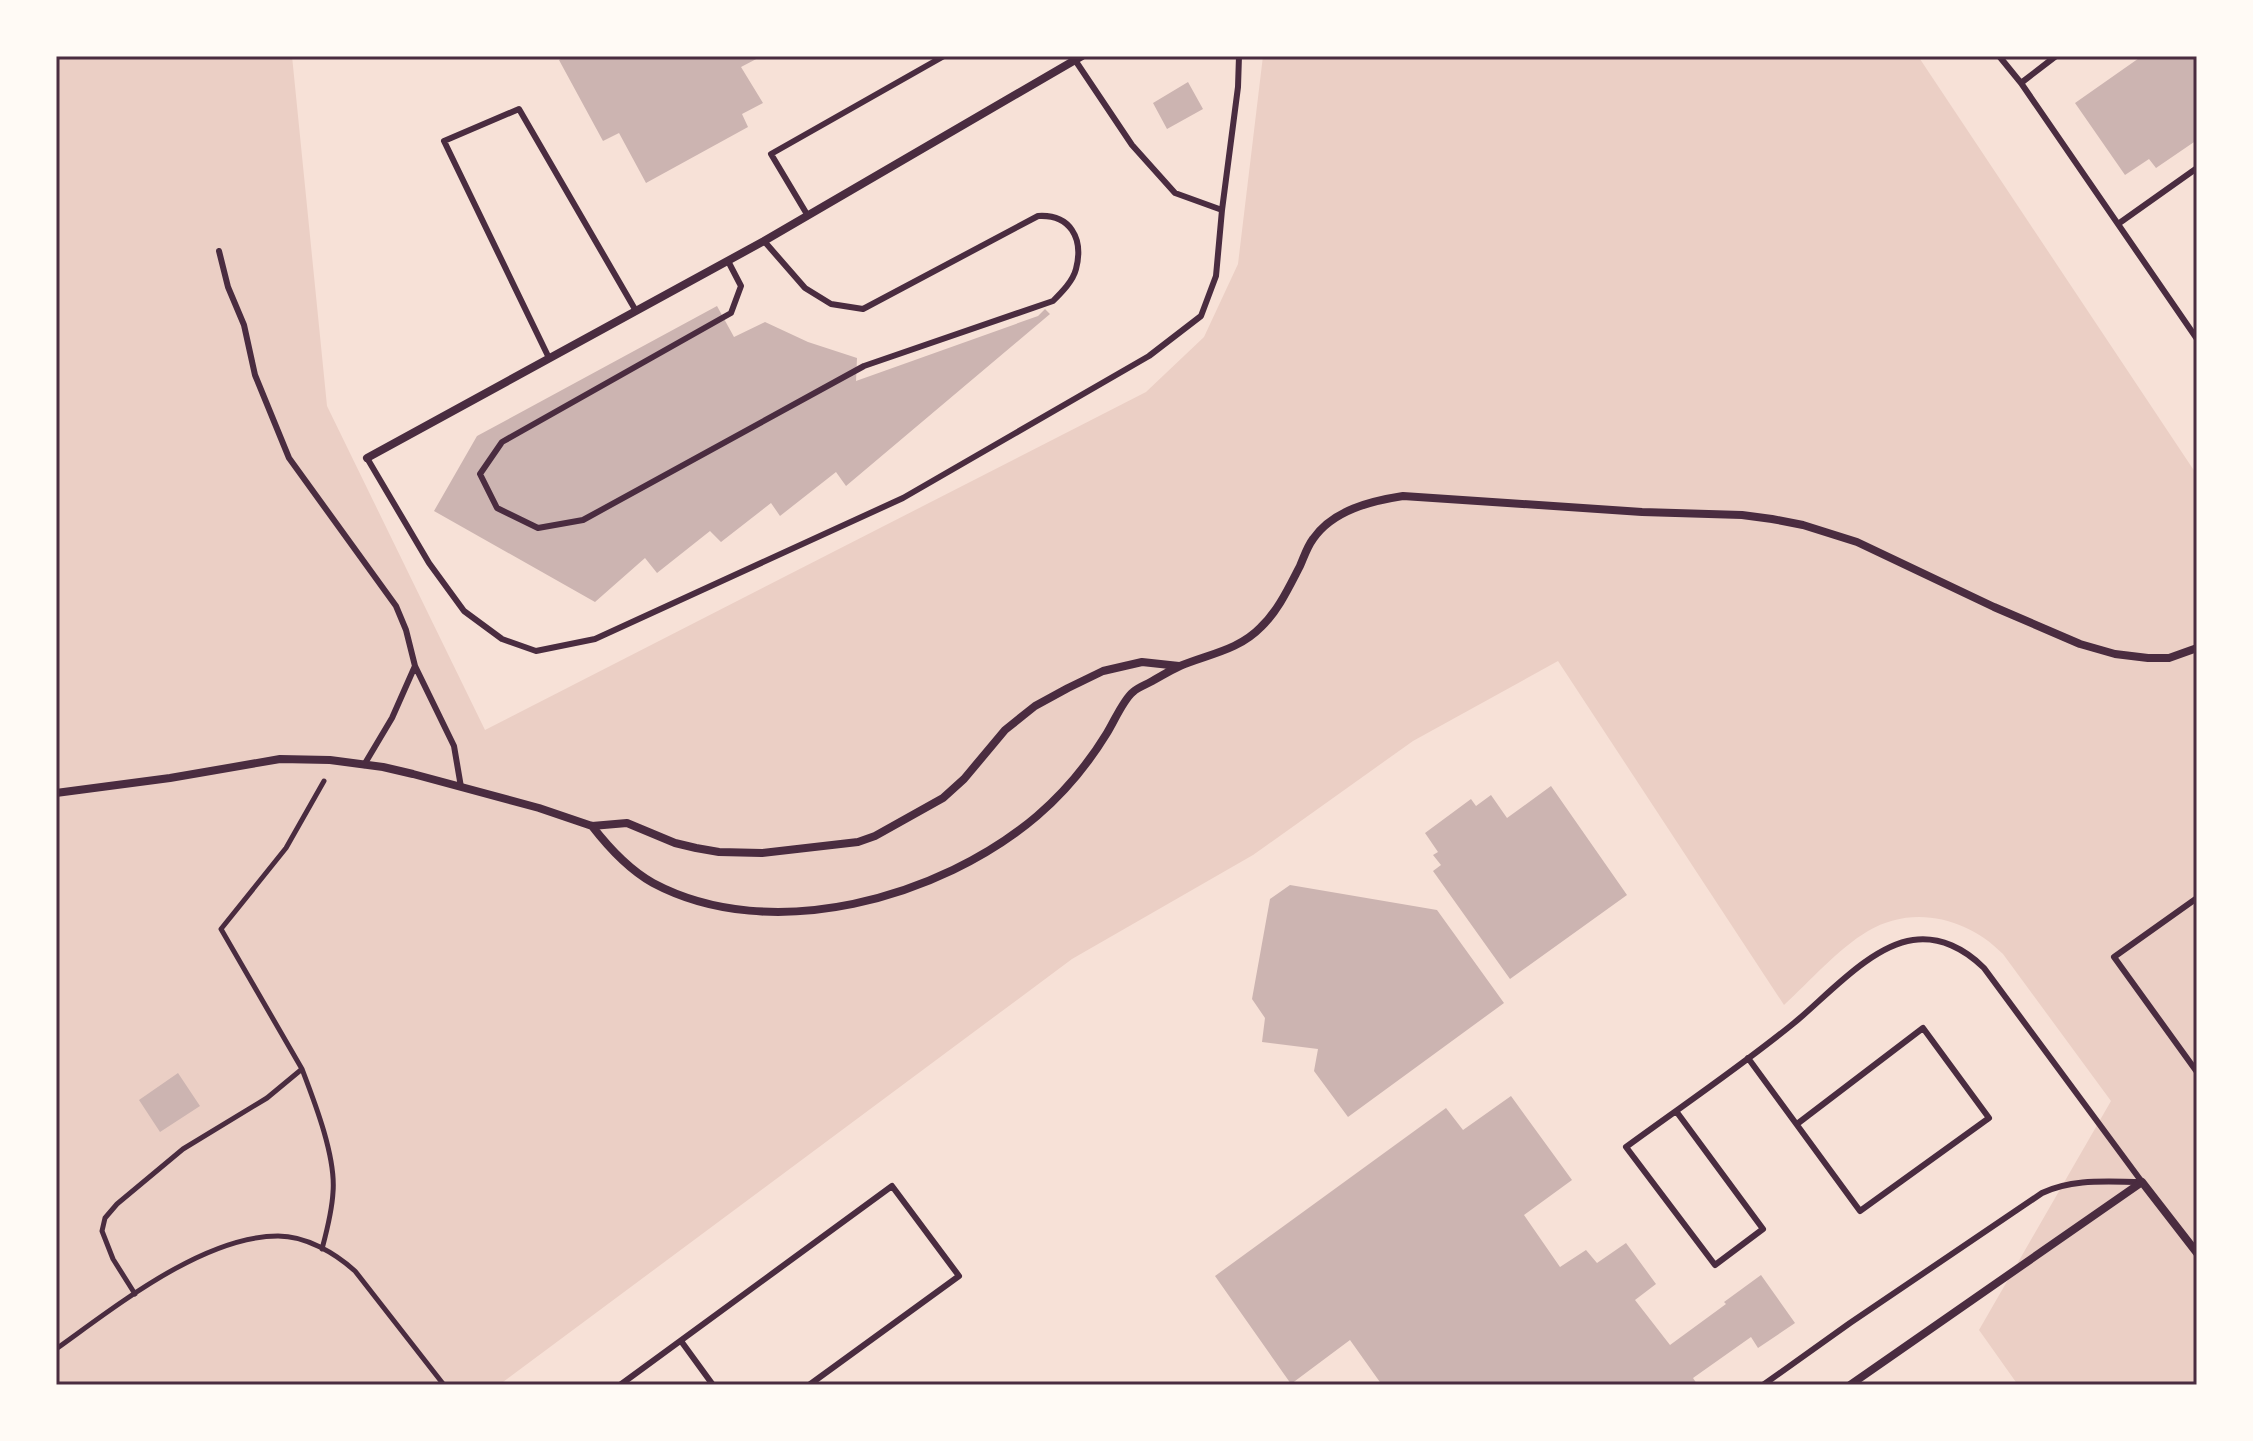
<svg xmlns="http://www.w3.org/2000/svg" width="2253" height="1441" font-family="Inter,sans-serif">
	<rect width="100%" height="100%" fill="#f7e1d7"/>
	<path fill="#ebcfc5" d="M56,56h236l35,350 158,324 661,-338 58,-55 34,-73 25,-208h655l279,419v910h-179l-39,-55 132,-229 -108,-147c-35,-36 -90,-50 -135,-23 -29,17 -59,51 -84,74l-226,-344 -145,80 -160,114 -181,104 -573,426h-443z"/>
	<path fill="#ccb4b1" d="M566,56h196l-21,11 22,36 -21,11 6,13 -102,56 -27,-50 -16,8 -44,-81z
		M2142,56h55v84l-41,28 -7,-9 -24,16 -50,-72z
		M1188,82l15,27 -36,20 -14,-26z
		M717,306l17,31 31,-15 43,20 49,16 -1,23 182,-65 7,-7 5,5 -204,172 -10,-14 -56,44 -9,-13 -50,39 -11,-11 -53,42 -12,-15 -50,44 -161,-91 43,-75z
		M1551,786l76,109 -117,84 -77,-108 8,-6 -8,-10 5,-3 -13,-19 46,-34 5,7 15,-11 16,23z
		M1290,885l147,25 67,93 -156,114 -34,-46 4,-22 -56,-7 3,-24 -13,-19 18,-100z
		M178,1073l22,33 -40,26 -21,-32z
		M1511,1096l61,84 -48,35 36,52 26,-17 11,13 29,-20 30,41 -21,16 35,45 56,-41 -2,-2 37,-27 34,48 -37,25 -7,-11 -58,41 4,6 -2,1h-313l-32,-45 -59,44 -76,-108 231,-168 17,22z"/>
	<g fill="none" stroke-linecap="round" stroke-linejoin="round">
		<path stroke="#4a2c40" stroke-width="5" d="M302,1069c13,34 34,88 31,123 -1,20 -6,38 -11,57
			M135,1294l-22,-35 -11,-28 3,-13 12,-14 66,-55 84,-51 35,-29 -81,-140 65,-81 38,-67
			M56,1349c59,-42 147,-113 222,-113 28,0 57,17 77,35l89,114"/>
		<path stroke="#4a2c40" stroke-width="6" d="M1999,56l22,27 35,-27
			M1075,60l57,85 43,48 47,17
			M2021,83l176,256
			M808,216l-37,-62 173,-98
			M2118,224l79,-56
			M219,251l9,36 16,38 11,50 34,83 107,148 10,24 9,36 39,80 7,41
			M728,261l13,25 -10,27 -229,129 -22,32 17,34 41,20 45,-8 281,-154 189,-65c9,-9 20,-20 23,-32 8,-31 -6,-55 -38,-53l-175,93 -32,-5 -26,-16 -41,-47
			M549,358l-105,-217 75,-32 117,202
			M367,458l62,105 35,48 38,28 34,12 59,-12 308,-141 246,-142 52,-40 15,-40 6,-66 16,-123 1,-31
			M364,765l28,-47 23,-52
			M2197,898l-83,59 83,115
			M1748,1058l112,153 129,-93 -66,-90 -126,96
			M1676,1111l87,118 -48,36 -89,-118c56,-41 114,-80 168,-124 32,-26 76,-77 119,-83 27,-4 52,9 71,28l158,214
			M681,1341l32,44
			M620,1385l272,-199 67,90 -150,109
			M1763,1385l87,-62 192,-130c32,-15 66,-11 100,-11"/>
		<path stroke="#4a2c40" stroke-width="8" d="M367,458l397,-217 318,-185
			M56,793l114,-15 110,-19 50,1 53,7 30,7 126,34 53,18 35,-3 48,20 21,5 23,4 43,1 96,-11 17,-6 68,-38 21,-19 41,-49 30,-24 33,-18 35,-17 39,-9 37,4
			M592,826c17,22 36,43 61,57 118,63 288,15 384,-67 28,-24 51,-52 70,-83 7,-11 16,-33 26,-41 5,-5 15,-8 21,-12 9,-5 17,-10 26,-14 29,-12 59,-16 81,-39 17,-16 28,-40 39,-61 4,-9 7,-19 13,-27 20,-29 58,-38 90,-43l239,16 100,3 30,4 31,6 54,17 137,65 86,37 35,10 33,4h21l28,-10
			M1850,1385l292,-203 55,71"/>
	</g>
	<rect width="2253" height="1441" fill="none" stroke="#fffaf5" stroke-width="116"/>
	<rect x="58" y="58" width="2137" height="1325" fill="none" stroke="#4a2c40" stroke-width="3"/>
</svg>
